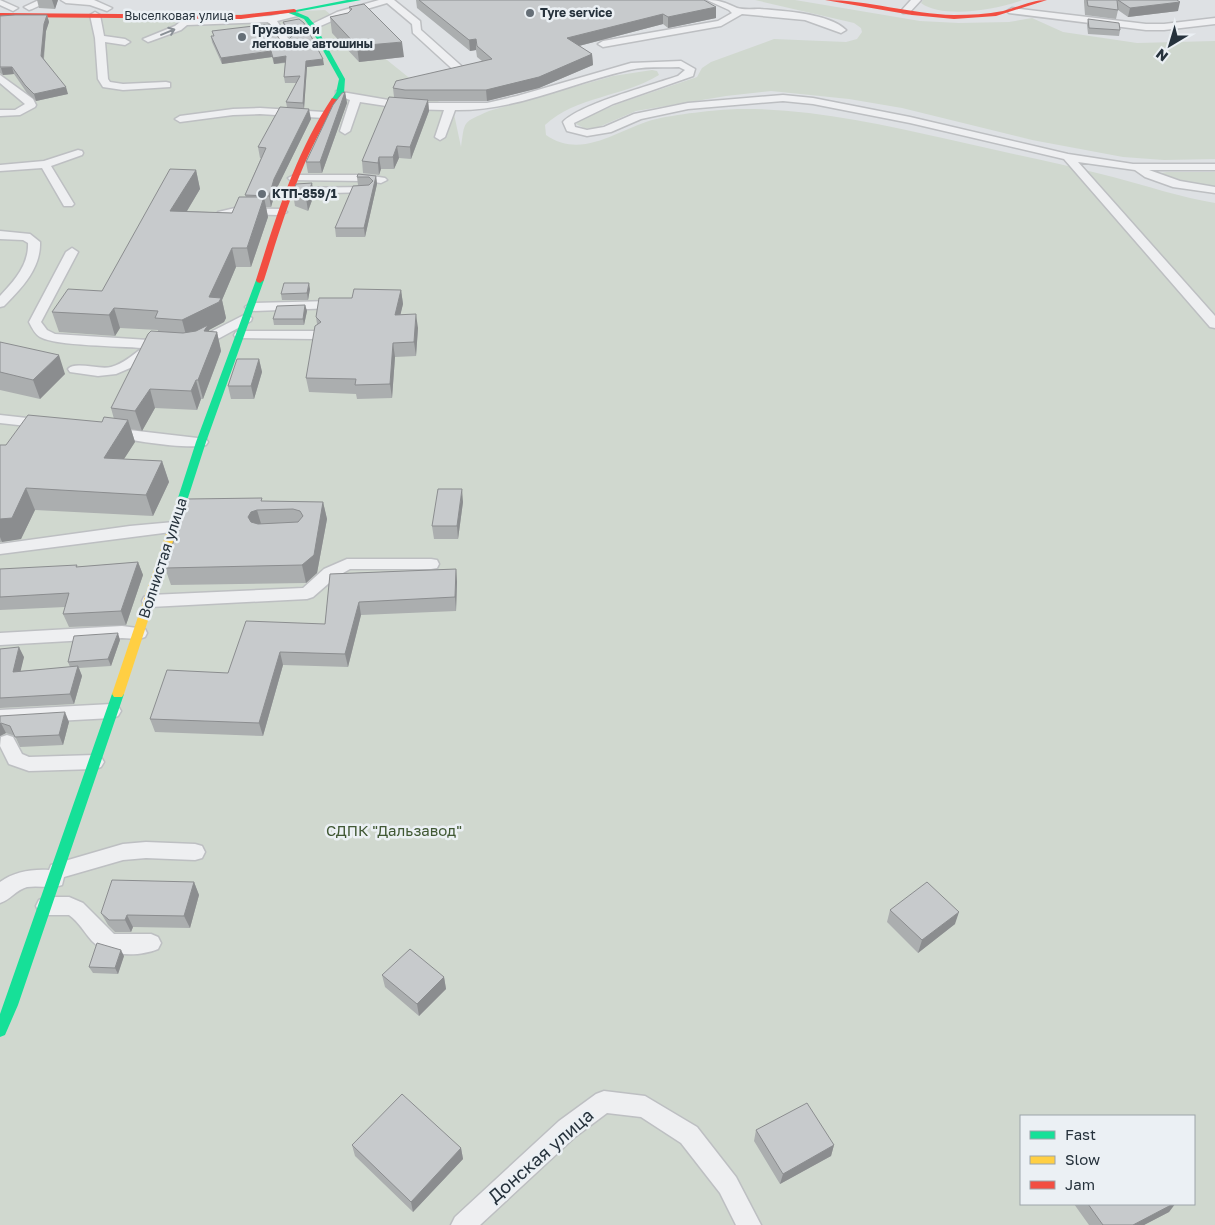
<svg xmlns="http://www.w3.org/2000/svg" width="1215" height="1225" font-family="'Golos Text',sans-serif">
	<rect width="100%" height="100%" fill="#dee1e4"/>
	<path fill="#d0d8cf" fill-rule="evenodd" d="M755,0h40l125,21 39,2 50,-1 23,-4 31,14 74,11 78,-2v118l-51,1 -41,-3 -91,-17 -130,-32 -53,-9 -78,-8 -45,5 -90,15 -42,18 -10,-1 -8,-4 4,-5 43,-17 74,-25 5,-9 9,-6 63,-23 72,3 11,-3 5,-7 -1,-4 -7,-5z
		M923,0h99c-23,10 -80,19 -101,3z
		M325,10l129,104 7,33c4,-27 1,-24 28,-36l124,-35 39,-6 5,1 2,4c-35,22 -83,21 -114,50l1,10c36,25 71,-5 106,-15 24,-6 62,-10 86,-11 71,-1 141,15 209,30 55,13 111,24 166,38 34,9 67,20 102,26v1022h-1215v-1209l158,2zM1021,1116h173v88h-173z
		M1167,172h48v15l-13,-1 -41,-11 -1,-2z"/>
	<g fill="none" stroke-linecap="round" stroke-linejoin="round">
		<g stroke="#bdbfc2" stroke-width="3">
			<path id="lane" d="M0,0l18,8 -5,3 -13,-6z
				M39,0h13l-20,9 -3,1 -5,-3z
				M61,0h33l18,8 -5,3 -17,-6 -24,-2z
				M379,0h15l26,21 1,9 46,41v4h-8l-46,-42 -1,-9 -25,-21 -44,13 -27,12h-6l-2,-2 29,-14z
				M707,0c13,0 19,3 30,8 6,2 16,1 23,1 23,2 69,4 86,21l-5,3 -36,-13 -63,-6 -21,12 -118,21 -5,-3 5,-3 115,-20 14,-8 -3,-3z
				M911,0h10l-12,13h-6l-2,-2z
				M1012,8l134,16h18l51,-6v6l-51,6h-18l-137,-17 -2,-2z
				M294,11l3,1v4l-20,5 14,22 -5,3 -3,-1 -15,-23 -81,3 -6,5 -30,11 -3,1 -5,-3 32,-13 14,-11 3,1 1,3 78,-3z
				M95,12l5,3 4,21 21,3 5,3 -5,3 -20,-3 3,37 2,3 13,2 43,-2 4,1v4l-47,3 -20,-3 -5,-8 -3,-41 -5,-23z
				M681,61l14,8 -2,7 -80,28 -39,19 1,4 12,3 17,-3 30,-13 54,-11 95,-8 30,3 97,19 158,37 65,10h82v6h-66l31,11 35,6v6l-42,-6 -28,-10 -10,-7 -57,-8 137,154v12l-5,-1 -146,-168 -154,-36 -97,-19 -30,-3 -95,8 -47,10 -30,13 -24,4 -20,-5 -4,-9c17,-18 89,-37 115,-46l7,-6 -6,-3c-16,1 -34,-1 -50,3 -58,13 -113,41 -174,40l-10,27 -5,3 -5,-3 9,-27 -38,-1 -46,-7 -10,29 -5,3 -5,-3 10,-31 -14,-5v-4l70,12h81l30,-7 114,-33z
				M0,75l33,24 3,6 -1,2 -15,8 -20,1v-6h15l10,-6 -25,-21z
				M260,108l64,4 5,3 -5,3 -64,-4 -27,1 -53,7 -5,-3 5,-3 53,-7z
				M78,150l4,1 1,2 -1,2 -31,11 23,38 -2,2h-8l-22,-38 -42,3v-6l44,-4z
				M294,175h72l19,3 2,2 -6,3 -15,-2 -76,-1 -2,-2z
				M366,187l4,1 2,2 -2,2 -78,2 -6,-3 6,-3z
				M235,208l46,1 6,3 -6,3 -46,-1 -9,3 -6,10h-8l-2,-2 8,-13z
				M0,231l30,3 10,8c1,26 -18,46 -36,64l-4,1v-11c14,-15 29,-31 28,-53l-5,-3 -23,-1z
				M72,248l6,4 -37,70 6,8 8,4 109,7 5,1 2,3 -2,3h-13l-19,17 -21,9 -18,2 -28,-4 -2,-3c7,-8 31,1 43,-2 12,-3 22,-12 31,-19 -21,-2 -87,-2 -102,-11 -5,-3 -8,-9 -11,-15l37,-70z
				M331,301l4,1 2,3 -2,3 -84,3 -6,-4 6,-4z
				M246,314l6,4 -1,3 -48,26 -5,1 -7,-4 2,-3z
				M241,331h74l7,4 -7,4 -79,-1 -2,-3 2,-3z
				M0,415l45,5 5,1 2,3 -2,3 -5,1 -45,-5z
				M112,428l94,11 2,3 -2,3c-17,5 -80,-5 -99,-10l-2,-3 2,-3z
				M174,522l5,1 3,4 -3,4 -179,23v-10l130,-18z
				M347,559h84l6,1 2,4 -2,4 -6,1h-81l-14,8 -23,20 -6,2 -157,8 -6,-2 -2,-4 2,-4 6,-2 153,-7 21,-19z
				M122,626l23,3 2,4 -2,4 -6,2 -17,-1 -122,7v-12z
				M112,704l6,2 3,5 -3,5 -6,2 -112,6v-14z
				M7,735l6,2 9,17 7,3 66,-2 6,2 3,5 -3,5 -6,2 -66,2 -20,-7 -9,-18 1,-9z
				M146,842l49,2 7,2 3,6 -3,6 -7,2 -49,-2 -23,2 -59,17 -2,8c-11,4 -23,0 -35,2 -11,3 -17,13 -27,16v-21c14,-10 31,-13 49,-12l2,-5 7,-2 65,-19z
				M46,897h23l14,6 31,31h37l7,3 3,6 -3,6c-19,8 -51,8 -66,-8 -8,-9 -13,-19 -23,-26h-23l-7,-3 -3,-6 3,-6z
				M604,1091l41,5 52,31 39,50 25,48h-25l-16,-32 -39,-50 -40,-26 -34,-4 -32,24 -95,88h-29l4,-8 104,-96 37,-27z"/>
		</g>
		<use href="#lane" fill="#eeeff1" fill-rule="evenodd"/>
		<path fill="#16e098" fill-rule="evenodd" d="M347,0h14l-65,12 12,5 7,8 30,54 -1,14 -6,9h-3l-4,-2 5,-7 3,-14 -29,-52 -6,-8 -18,-7z
			M260,277l4,3 -58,162 -20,62 -1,2h-8l-1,-2 20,-62 60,-162z
			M118,689l4,2 2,3 -106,311 -13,30 -5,2v-23l112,-320 2,-3z"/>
		<path fill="#ffcf43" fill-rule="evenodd" d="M181,501l5,3 -62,190 -2,3h-8l-2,-3 64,-190z"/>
		<path fill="#f24e42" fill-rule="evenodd" d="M825,0c43,0 85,14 129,15 16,0 33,-1 49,-4 15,-4 29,-11 44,-11l-51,16 -42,3 -42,-4z
			M294,9l2,1v2l-55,7 -241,-2v-4l241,2z
			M332,98l7,2c-37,55 -55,117 -75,180l-4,3 -3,-1 -1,-2c20,-63 39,-126 76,-182z"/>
	</g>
	<path fill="#abaeaf" d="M37,0h21l-3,9 -16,-1z
		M416,0h288l12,18 -48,10 -5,-4 -84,22 13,8 1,11 -54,23 -52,13h-59l1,10 -18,48 -12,-1 -5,11h-13l-2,6 -16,-2 -1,-12 32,-64 -1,-9 89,-27 -5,-4 -1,-7 -6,1 -53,-43z
		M1084,0h93l1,11 -50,6 -10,-7 -2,9 -31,-4 -1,-13z
		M349,7l55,50 -45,5 -27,-29 -2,-16 18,-4 2,-1z
		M47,15l2,7 -3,9 -2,28 24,35 -32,7 -9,-8 -13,-19 -11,1 -3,-2v-57z
		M1088,19l32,11 -1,6 -31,-2 -1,-9z
		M283,22l41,43 -17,2 -3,41 7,11 -35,71 -5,17h-5l2,10 -17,50h-15l-14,33 4,18 -2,4 -15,8v2h8l4,19 -18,48h-2l-4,11 -42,-2 -13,23 -11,-2 4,13 -11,17 38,2 7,21 -16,34 -118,-6 -14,29 -21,3v-97h6l108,-26 -3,-11 47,-77v-1l-38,-2 -5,8 -56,-4 -7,-20 50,-21 94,-121 4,19 -13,22 45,2 14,-16 -1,-2 16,-37h-1l-2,-11 29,-40 -1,-5 11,-19h-12l-1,-6 1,-14 -11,1 -2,-7 -50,7 -10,-22 -1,-6 69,4 6,2 4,-4 -6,-10z
		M345,92l2,11 -25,70h-14l-2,-11z
		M376,176l1,8 -12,53h-29l-1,-9 23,-43 -1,-8z
		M293,194l21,1 -6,16 -13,-5z
		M310,289l-2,11h-26l-1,-6z
		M401,290l2,14 -3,11 18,13 -2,28 -21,1 -3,41 -35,1 -1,-5 -47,-2 -3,-14 11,-54 -1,-7 36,-19z
		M305,305l2,6 -3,14h-30l-1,-6z
		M0,342l65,32 -25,25 -40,-9z
		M259,359l3,13 -8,27h-23l-3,-13z
		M263,501l60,1 4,17 -10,54 -11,10 -135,2 -6,-17z
		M463,502l-5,37h-24l-2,-13z
		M138,562l5,13 -17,50 -57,2 -6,-13 2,-7 -65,3v-41l78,-2z
		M456,569l1,13 -1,29 -95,4 -13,52 -65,-2 -20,71 -108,-4 -5,-13 78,-46 97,-49 5,-50z
		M120,640l-9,26 -32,2 3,8 -8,28 -74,4v-59l24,8 -4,14 50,-4 -2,-5z
		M0,716l69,6 -6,23 -43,2 -5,-11 -9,-3 -6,3z
		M194,882l5,13 -9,33 -57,-1 -2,5h-16l-7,-7 -7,-12z
		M890,910l65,14 -37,29 -31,-31z
		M124,956l-6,18 -25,-1 -4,-6z
		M382,975l62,2 2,12 -27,27 -34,-29z
		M756,1130l78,15 -3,11 -51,28 -26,-43z
		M352,1145l109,3 2,11 -50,53 -58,-56z
		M1074,1204h101l-6,8 -25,13h-55z"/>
	<path fill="#8b8d8f" d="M52,0h6l-3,9z
		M1180,2l-2,9 -50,6 2,-9z
		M716,7v11l-48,10v-11z
		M663,14v10l-96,25v-11z
		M47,15l2,7 -3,9 -3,32 -2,-7 3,-32z
		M476,39v11l-6,1 -1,-11z
		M402,42l2,15 -45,5 -2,-16z
		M271,51l1,6 -50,7 -1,-6z
		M592,54l1,11 -54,23 -52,13 -1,-11z
		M286,56l1,6 -13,2 -1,-6z
		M323,59l1,6 -17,2 -3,42 -1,-6 3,-42z
		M12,67l2,7 -11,1 -2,-7z
		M66,87l2,7 -32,7 -2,-7z
		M345,92l2,11 -25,70 -2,-11z
		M428,100l1,11 -18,48 -1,-12z
		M309,109l2,10 -35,71 -5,17 -2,-11 5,-17z
		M397,146l2,12 -5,11 -1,-12z
		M379,157l2,12 -2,6 -1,-12z
		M196,170l4,19 -25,42 -5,-20z
		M376,176l1,8 -12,53 -1,-9z
		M312,183l2,12 -6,16 -2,-13z
		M264,197l4,20 -17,50 -4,-19z
		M232,248l4,19 -14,33 4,18 -2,4 -15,8 3,13 5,-11 4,19 -18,48 -21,-79 27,-23z
		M309,283l1,6 -2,11 -1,-7z
		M401,290l2,14 -6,25 -2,-14z
		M305,305l2,6 -3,14 -1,-6z
		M114,308l6,20 -5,8 -6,-21z
		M416,314l2,14 -2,28 -2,-14z
		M393,343l2,14 -3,41 -2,-14z
		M59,355l6,19 -25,25 -7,-19z
		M259,359l3,13 -8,27 -3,-13z
		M196,380l5,19 -4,11 -6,-19z
		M150,389l5,19 -13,23 -7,-20z
		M128,420l7,22 -24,37 -7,-21z
		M162,461l7,21 -16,34 -7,-21z
		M26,488l9,22 -14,29 -19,3 -2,-5v-18z
		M462,489l1,13 -5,37 -1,-13z
		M323,502l4,17 -10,54 -11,10 -4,-18z
		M257,510l5,17 -10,7 -4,-17 3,-5z
		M138,562l5,13 -17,50 -5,-14z
		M456,569l1,13 -1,29 -1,-14z
		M359,602l2,13 -13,52 -3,-13z
		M118,633l2,7 -9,26 -3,-7z
		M19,647l5,10 -6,25 -5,-10z
		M280,652l3,13 -20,71 -4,-13z
		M78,666l4,10 -8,28 -4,-10z
		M65,712l4,10 -6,23 -4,-10z
		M1,723l5,10 -6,3v-12z
		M194,882l5,13 -9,33 -6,-12z
		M959,912l-4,12 -37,29 4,-13z
		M127,915l6,12 -2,5 -6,-12z
		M121,950l3,6 -6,18 -3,-6z
		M444,977l2,12 -27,27 -2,-12z
		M834,1145l-3,11 -51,28 3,-10z
		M461,1148l2,11 -50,53 -2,-10z
		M1173,1204h2l-6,8 -25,13h-11z"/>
	<path fill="#c7cacc" stroke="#8b8d8f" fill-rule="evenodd" d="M419,0h285l12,7 -48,10 -5,-3 -96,24 25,16 -53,23 -53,13h-81l-12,-2 3,-7 96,-22 -15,-13 -1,-7 -7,1z
		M1087,0h30l1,10 -30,-4z
		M1118,0h59l3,2 -50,6z
		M364,4l38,38 -45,4 -27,-29 18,-4 4,-4 -3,-2z
		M15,15h32l-3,9 -3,32 25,31 -32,7 -9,-9 -13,-18h-12v-51z
		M299,19l5,4 19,36 -17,2 -3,42 -17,-1 14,-26 -16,1 2,-21 -13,2 -2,-7 -50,7 -10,-22h3l-2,-5 58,-7 10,16 6,2 6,-6 -9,-14z
		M1088,19l31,4 1,7 -31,-2z
		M345,92l-25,70h-14l27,-57 9,-12z
		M389,97l39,3 -18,47 -13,-1 -4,11h-14l-1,6 -16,-2z
		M280,107l29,2 -35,70 -5,17 -24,-1 21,-47 -8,-1z
		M170,169l26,1 -26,41 62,2 7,-16h25l-17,51h-15l-23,49 12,1 -2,4 -37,18 -27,-2 3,-7 -44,-3 -5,7 -57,-3 16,-23 34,2z
		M358,174l18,2 -12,52h-29l18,-42 16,-1 4,-4 -4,-4h-12z
		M312,183l-6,15 -13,-4 3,-10z
		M284,283h25l-2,10 -26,1z
		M354,289l47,1 -6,25 21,-1 -2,28 -21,1 -3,41 -35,1 1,-6 -50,-1 9,-52 6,-4 -5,-5 3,-19h33z
		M305,305l-2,14h-30l4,-13z
		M208,325l-4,6 13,1 -19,48h-2l-5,11 -41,-2 -15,22 -24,-3 37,-74 3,-3 32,2 13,-2z
		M0,342l59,13 -26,25 -33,-8z
		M237,359h22l-8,27h-23z
		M28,415l74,7 2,-5 24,3 -24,38 58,3 -16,34 -120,-7 -14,30 -12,1v-74h6z
		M438,489h24l-5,37h-25z
		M262,498l-1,3 62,1 -9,53 -12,10 -137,3 22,-69zM293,509l7,2 3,5 -5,6 -40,2 -7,-2 -3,-5 3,-5 6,-2z
		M138,562l-17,49 -58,3 6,-21 -69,4v-28l77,-4 -1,2z
		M456,569l-1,28 -96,5 -14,52 -65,-2 -21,71 -109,-4 17,-49 61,3 18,-52 79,3 5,-50z
		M118,633l-10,26 -40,3 6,-26z
		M19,647l-6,25 65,-6 -8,28 -70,4v-49z
		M65,712l-6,23 -44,2 -5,-11 -9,-3 -1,1v-8z
		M112,880l82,2 -10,34 -57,-1 -2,5h-16l-8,-7z
		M927,882l32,30 -37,28 -32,-30z
		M97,943l24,7 -6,18 -26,-1z
		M410,949l34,28 -27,27 -35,-29z
		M402,1094l59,54 -50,54 -59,-57z
		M807,1103l27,42 -51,29 -27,-44z
		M1088,1204h85l-40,21h-30z"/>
	<defs><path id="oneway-shaft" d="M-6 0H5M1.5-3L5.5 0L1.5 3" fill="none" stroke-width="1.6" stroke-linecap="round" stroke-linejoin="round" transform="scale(1.25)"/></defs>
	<use stroke="#8a9096" href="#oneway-shaft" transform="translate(168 32) rotate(-22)"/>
	<g fill="#666f77" stroke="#ebf0f4" stroke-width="2">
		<circle cx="530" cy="13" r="5"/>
		<circle cx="242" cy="37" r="5"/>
		<circle cx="262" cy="194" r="5"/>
	</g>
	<g text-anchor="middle" stroke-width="5" stroke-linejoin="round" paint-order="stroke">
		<g font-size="12" font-weight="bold" fill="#26323c" stroke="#ebf0f4" text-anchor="start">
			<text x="540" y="17">Tyre service</text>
			<text x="252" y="34">Грузовые и<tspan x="252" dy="14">легковые автошины</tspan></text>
			<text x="272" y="198">КТП-859/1</text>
		</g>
		<g font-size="12" fill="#26323c" stroke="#ebf0f4">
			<text x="179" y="20">Выселковая улица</text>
		</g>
		<g font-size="15" fill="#26323c" stroke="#ebf0f4">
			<text transform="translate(163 558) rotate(-72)" y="5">Волнистая улица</text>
		</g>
		<g font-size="15" fill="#405834" stroke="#ebf0f4">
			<text x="394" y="836">СДПК "Дальзавод"</text>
		</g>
		<g font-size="18" fill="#26323c" stroke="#ebf0f4">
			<text transform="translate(541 1156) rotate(-41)" y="6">Донская улица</text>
		</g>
	</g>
	<rect x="1020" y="1115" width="175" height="90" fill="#ebf0f4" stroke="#9ca4aa"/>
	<rect x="1030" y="1131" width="25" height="8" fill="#16e098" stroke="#9ca4aa"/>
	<text x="1065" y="1140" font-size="15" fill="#26323c">Fast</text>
	<rect x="1030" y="1156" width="25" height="8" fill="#ffcf43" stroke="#9ca4aa"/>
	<text x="1065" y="1165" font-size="15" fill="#26323c">Slow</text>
	<rect x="1030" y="1181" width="25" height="8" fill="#f24e42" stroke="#9ca4aa"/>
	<text x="1065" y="1190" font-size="15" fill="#26323c">Jam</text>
	<g transform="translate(1170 45) rotate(218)" stroke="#ebf0f4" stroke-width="4" paint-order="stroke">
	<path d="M0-4L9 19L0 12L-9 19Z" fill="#26323c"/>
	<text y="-8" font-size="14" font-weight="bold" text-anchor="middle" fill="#26323c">N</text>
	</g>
</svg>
